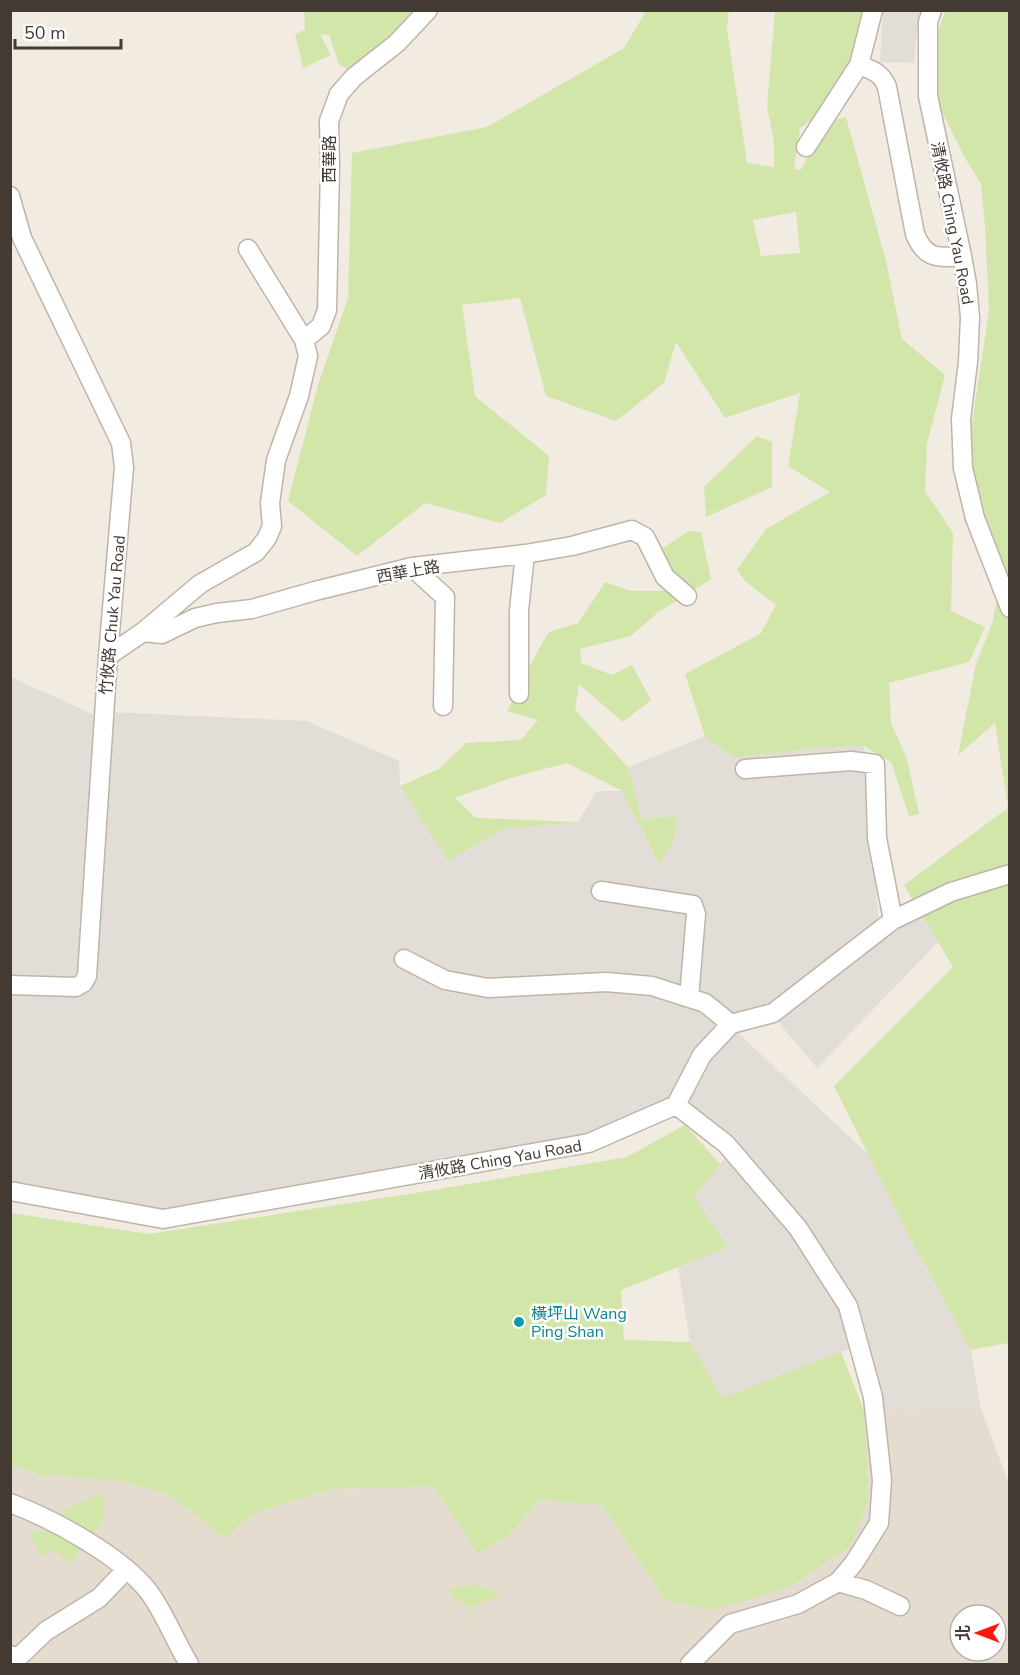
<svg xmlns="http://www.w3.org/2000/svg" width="1020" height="1675" font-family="'Nunito Sans','Noto Sans TC',sans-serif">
	<rect width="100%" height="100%" fill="#f1ebe2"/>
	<path fill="#e5dcd0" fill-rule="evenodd" d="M980,1406l29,78v180h-998v-199l29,10 76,5 54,15 55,43 30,-25 75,-24 105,-3 71,51 34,-37 62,5 63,95 204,-103 -5,-87zM960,1615h36v36h-36z"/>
	<path fill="#e3ddd8" d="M883,11h41l-7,21 -3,31 -34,-1z
		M11,677l88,40 -20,262h-68z
		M110,712l197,9 92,40 1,25 48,75 55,-32 75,-7 19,-31h25l36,72 18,-47 -34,3 -14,-52 77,-31 29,22 72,-9 58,-3 15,179 -109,83 -42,12 -56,81 -84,37 -425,75 -152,-27v-196l66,2z
		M921,913l17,29 -121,126 -42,-50 121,-93z
		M734,1029l135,126 37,75 65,120 9,56 -100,4 -27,-106 -170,-200 23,-46z
		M728,1154l66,78 49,77 11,38 -132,52 -32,-57 -12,-75 50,-20 -34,-50z"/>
	<path fill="#d2e6aa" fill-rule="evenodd" d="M729,10l-2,20 20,133 27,4v-24l-7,-36 8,-96h94l-15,53 -36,51 -18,13 -6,41 6,1 29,-48 17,-5 40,144 16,78 43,36 -18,69 -2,47 28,42 -2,78 34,16 -16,35 -80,21 2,40 16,36 12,55 -10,2 -18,-54 -27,-16 -58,3 -72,9 -29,-22 -20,-62 75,-40 16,-29 -31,-24 -8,-11 29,-41 64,-37 -42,-26 12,-73 -75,25 -49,-76 -12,41 -48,38 -70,-25 -26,-98 -58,7 13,91 74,60 -3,39 -46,28 -75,-20 -68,53 -69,-55 30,-116 30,-87 4,-145 135,-26 137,-79 22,-37zM796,212l4,41 -39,3 -8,-36z
		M304,11h103l21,10 -12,16 -52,43 -25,-16 -10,-29 -9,-1 11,21 -28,13 -8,-34 10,-4z
		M945,11h64v1338l-3,-6 -35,7 -65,-120 -72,-144 119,-119 -49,-82 104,-77 -13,-85 -37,32 18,-91 16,-40 11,-54 -39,-94 25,-165 -4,-85 -4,-42 -16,-26 -28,-56 -5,-52z
		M757,436l15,6v45l-66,30 -2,-30z
		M689,531l12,1 10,47 -54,34 -26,23 -51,13 1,14 31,12 20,-10 19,35 -28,22 -44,-38 -4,26 53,57 14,52 35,-3 -3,24 -15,24 -37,-73 -55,-28 -56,15 -56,20 21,20 102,4 -75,7 -55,32 -48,-75 39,-17 27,-26 55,-3 17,-20 -31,-9c14,-26 26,-54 42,-79l29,-9 27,-41 26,9h35l-5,-42z
		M685,1125l35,39 -26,33 34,50 -107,43 3,50 66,2 32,56 119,-46 23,58 5,87 -18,48 -63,42 -74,23 -49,-10 -63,-95 -62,-5 -34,37 -28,16 -44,-67 -104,3 -75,24 -30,25 -55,-43 -54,-15 -76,-5 -29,-10v-252l138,21 273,-42 205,-35z
		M103,1493l1,27 -34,44 -16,-14 -15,6 -7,-19v-5h14l20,-24z
		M478,1585l24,10 -27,10 -7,20 4,-18 -18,-8 -5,-11z"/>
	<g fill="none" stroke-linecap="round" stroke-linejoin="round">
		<g stroke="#bfb4a8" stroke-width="21">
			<path id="minor" d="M873,10l-14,55c13,5 23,8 28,22l28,147c10,25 23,24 47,22
				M932,10l-4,12v74l34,160 5,28 3,33 -2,45 -7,57 2,49 12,50 35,90
				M806,147l53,-82
				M10,196l12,42 99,205 3,24 -16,189 -21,320 -4,7 -7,4 -66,-2
				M304,340l17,-14 6,-16 3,-144 -1,-45 10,-27 15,-17 43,-34 31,-33
				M412,567l33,30 -2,109
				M143,632l57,-48 56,-32 11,-14 5,-12 -2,-23 6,-43 23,-64 9,-40 -4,-16 -56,-91
				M108,656l35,-24 19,2 33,-16 22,-5 35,-4 63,-18 97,-24 113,-13 47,-8 60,-16 13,7 20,40 22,19
				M519,694v-84l6,-56
				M745,769l106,-8 24,3 2,74 16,82
				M601,891l92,14 3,9 -7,84
				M404,959l41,21 43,8 118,-6 46,4 53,17 26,21
				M676,1105l50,39 72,84 50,78 25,91 9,83 -3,43 -25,40 -16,19 -40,22 -68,20 -40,40
				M10,1191l153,28 426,-76 87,-38 26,-50 29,-31 42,-11 120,-93 58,-28 59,-18
				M10,1503c43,16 111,53 139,89 16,22 26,49 40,72
				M838,1582l28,8 34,16
				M10,1655l6,2 5,-2 25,-24 53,-33 27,-28"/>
		</g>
		<use href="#minor" stroke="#fff" stroke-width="18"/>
	</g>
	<circle fill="#0f9aa8" stroke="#fff" stroke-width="2" cx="519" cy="1322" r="6"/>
	<g text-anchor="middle" stroke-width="5" stroke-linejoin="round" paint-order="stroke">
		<g font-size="16" fill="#433b33" stroke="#fff">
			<text transform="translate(329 159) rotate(-90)" y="6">西華路</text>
			<text transform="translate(953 223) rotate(79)" y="6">清攸路 Ching Yau Road</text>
			<text transform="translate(408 571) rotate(-10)" y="6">西華上路</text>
			<text transform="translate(112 615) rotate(-85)" y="6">竹攸路 Chuk Yau Road</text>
			<text transform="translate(500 1159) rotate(-10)" y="6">清攸路 Ching Yau Road</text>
		</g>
		<g font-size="16" fill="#0d838f" stroke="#fff" text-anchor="start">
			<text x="531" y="1319">橫坪山 Wang<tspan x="531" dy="18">Ping Shan</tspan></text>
		</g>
	</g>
	<rect width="1020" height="1675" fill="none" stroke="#433b33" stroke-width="24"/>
	<g transform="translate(978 1633) rotate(270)"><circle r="28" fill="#ffffff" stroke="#b4b1ad" stroke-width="1.5"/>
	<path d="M0-4.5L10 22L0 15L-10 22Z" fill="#fa1911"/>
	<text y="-9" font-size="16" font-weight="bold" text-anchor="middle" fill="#433b33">北</text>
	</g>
	<path d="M15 39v9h106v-9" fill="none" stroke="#433b33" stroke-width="3"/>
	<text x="24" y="39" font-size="18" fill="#433b33" stroke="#ffffff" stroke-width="4.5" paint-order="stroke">50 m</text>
</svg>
